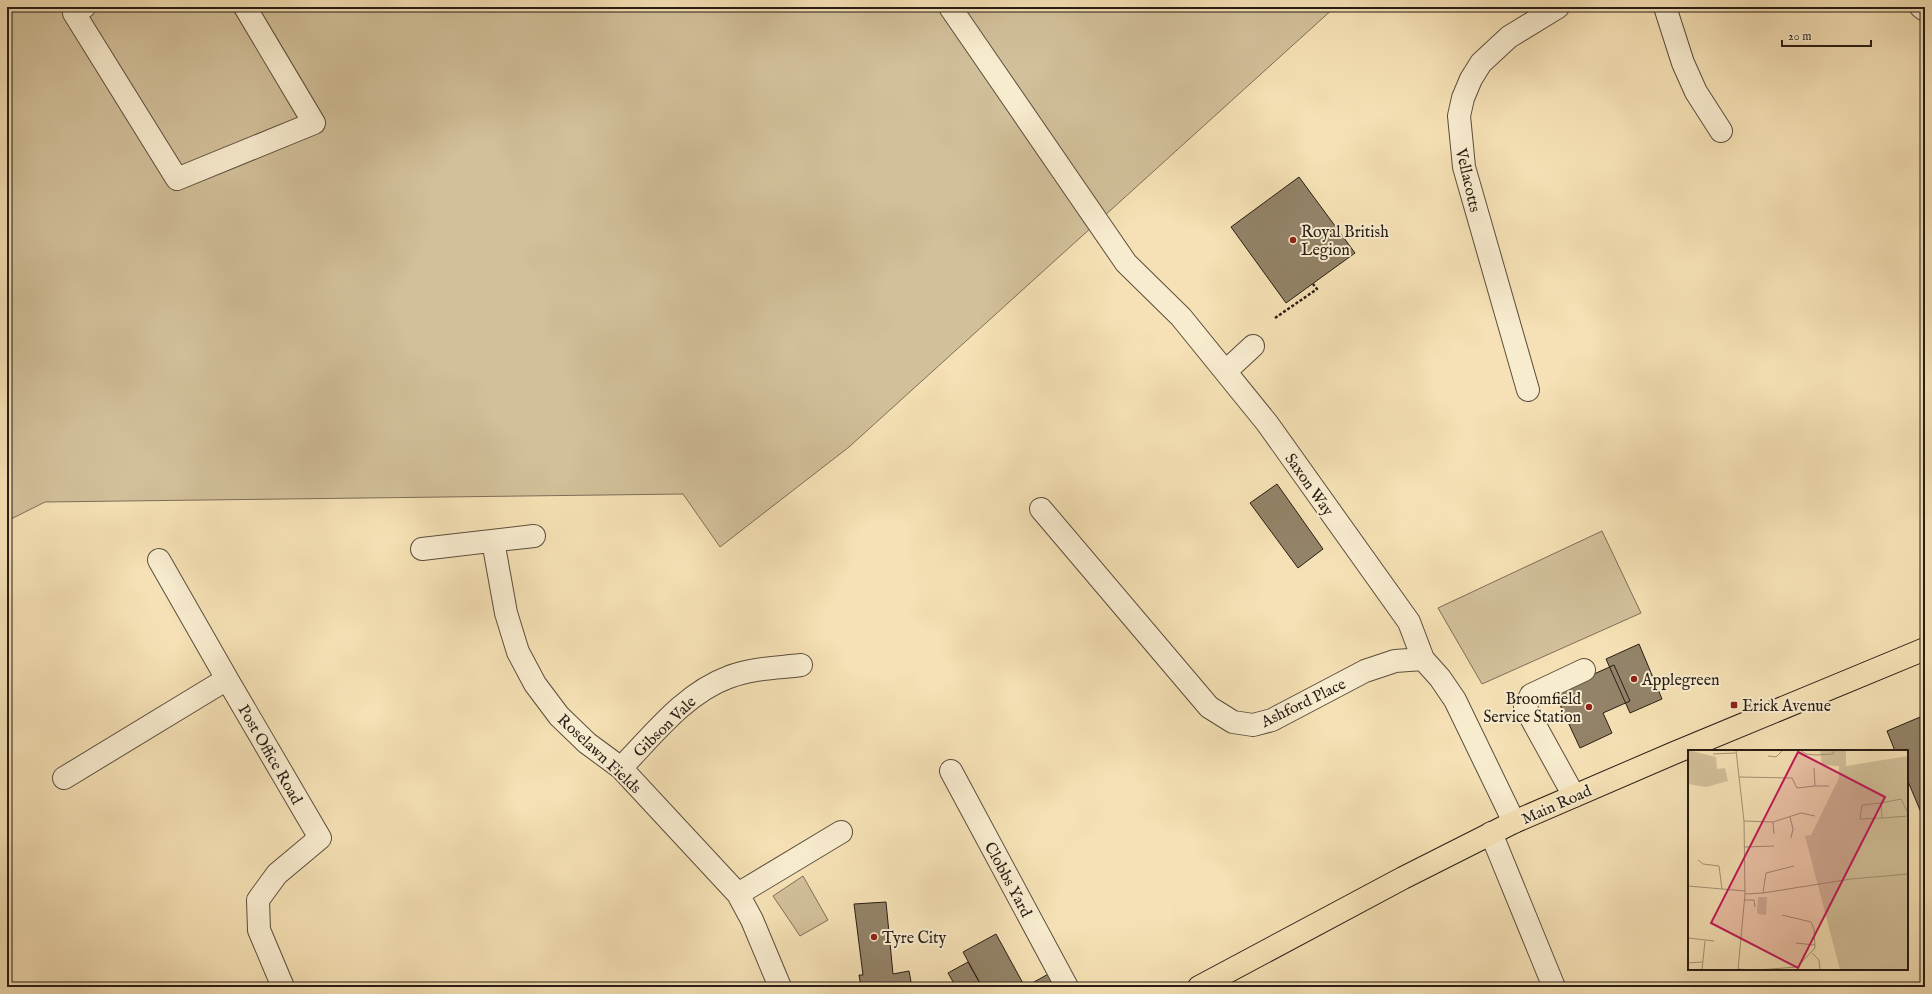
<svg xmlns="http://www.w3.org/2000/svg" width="1932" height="994" font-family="'IM FELL English',serif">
	<rect width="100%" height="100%" fill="#f5e1b5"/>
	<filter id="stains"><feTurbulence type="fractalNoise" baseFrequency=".005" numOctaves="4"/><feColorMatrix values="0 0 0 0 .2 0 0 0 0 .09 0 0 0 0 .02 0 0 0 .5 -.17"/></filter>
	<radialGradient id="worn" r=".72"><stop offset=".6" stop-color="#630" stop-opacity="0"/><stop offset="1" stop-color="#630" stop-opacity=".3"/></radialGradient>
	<path fill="#d2c09a" stroke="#7e6e58" d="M7,7h1328l-486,440 -129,100 -37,-53 -638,8 -38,19z
		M1602,531l39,82 -159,71 -44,-76z
		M803,876l25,44 -28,16 -27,-40z"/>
	<path fill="#938368" stroke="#291d15" d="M1299,177l56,76 -69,50 -55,-76z
		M1277,484l46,65 -25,19 -48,-65z
		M1639,644l23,55 -32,14 -24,-54z
		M1614,665l16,36 -27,12 9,20 -32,15 -26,-56z
		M1925,715v107l-18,-43v-28h-12l-8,-20z
		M886,902l7,72 16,-3 3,16h-51l-2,-12h4l-9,-71z
		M996,934l29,53h-43l-19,-35z
		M968,962l14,25h-26l-8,-14z
		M1052,972l8,15h-35z"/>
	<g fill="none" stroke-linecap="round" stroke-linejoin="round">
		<g stroke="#5c4e3d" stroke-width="24">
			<path id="minor" d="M84,7l-10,6 103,166 137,-56 -69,-116
				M950,7l176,256 55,54 86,106 142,199 14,37
				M1665,7l18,56 13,29 25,39
				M1921,7l4,3
				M1226,371l27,-25
				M1528,390l-64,-223 -5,-51 4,-18 8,-19 10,-16 28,-26 49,-30
				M1041,509l168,198 24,15 20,3 19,-5 93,-49 30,-10 28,-2 17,19 15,22 59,122
				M493,541l13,72 12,39 17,32 24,32 28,27 34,25 117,126 14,26 28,67
				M422,549l112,-13
				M159,560l68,119
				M621,768c32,-33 64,-75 108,-91 23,-9 49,-9 72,-12
				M951,771l116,216
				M64,778l163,-99 93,159 -43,36 -19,26 1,30 24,57
				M1574,796l-49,-89 6,-12 53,-25
				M1491,833l63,154
				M738,894l103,-62"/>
		</g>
		<g stroke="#291d15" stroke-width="24">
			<path id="major" d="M1199,987l204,-109 111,-56 160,-69 251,-104"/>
		</g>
		<path stroke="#291d15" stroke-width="2.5" stroke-dasharray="3 2" stroke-linecap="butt" d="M1275,318l42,-29 -4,-5"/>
		<use href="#minor" stroke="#f8eccf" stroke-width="22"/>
		<use href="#major" stroke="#f5e1b5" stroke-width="22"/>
	</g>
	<g fill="#8f2418" stroke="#f8eccf" stroke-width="1.5">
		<circle cx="1293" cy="240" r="4"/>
		<circle cx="1634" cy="679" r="4"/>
		<rect x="1730" y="701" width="8" height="8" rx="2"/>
		<circle cx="1589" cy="707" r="4"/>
		<circle cx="874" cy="937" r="4"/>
	</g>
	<g text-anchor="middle" stroke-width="4" stroke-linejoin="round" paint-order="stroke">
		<g font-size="16" fill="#291d15" stroke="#f8eccf">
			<text transform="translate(1469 180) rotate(77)" y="6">Vellacotts</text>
			<text transform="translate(1310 484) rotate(55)" y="6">Saxon Way</text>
			<text transform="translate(1303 702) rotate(-26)" y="6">Ashford Place</text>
			<text transform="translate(664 726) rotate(-44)" y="6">Gibson Vale</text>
			<text transform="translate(600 753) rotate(43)" y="6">Roselawn Fields</text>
			<text transform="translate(271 754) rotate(60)" y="6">Post Office Road</text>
			<text transform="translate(1556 804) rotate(-24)" y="6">Main Road</text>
			<text transform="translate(1009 879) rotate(62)" y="6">Clobbs Yard</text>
		</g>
		<g font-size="16" fill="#291d15" stroke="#f8eccf" text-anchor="start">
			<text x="1301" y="237">Royal British<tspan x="1301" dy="18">Legion</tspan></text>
			<text x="1642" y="685">Applegreen</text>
			<text x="1581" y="704" text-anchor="end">Broomfield<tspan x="1581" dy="18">Service Station</tspan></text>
			<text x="1742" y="711">Erick Avenue</text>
			<text x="882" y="943">Tyre City</text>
		</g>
	</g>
	<g transform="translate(1688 750)">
		<rect width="220" height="220" fill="#f5e1b5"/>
		<path d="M0,0l28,7 1,12 8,-1 3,13 -22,6 -18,-3zM132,0h26v16l62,-10v214h-68l-35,-134 6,-1 28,-57v-12l-17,-1zM70,147h9l-1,18 -9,-1z" fill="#d2c09a"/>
		<path fill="none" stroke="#a39375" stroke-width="1" d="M48,0l8,71 1,73 -7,76M112,0l6,4 10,1 17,-1 1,-4M25,4l23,-1M80,6l8,1 7,-7M51,27l53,1 5,10 18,-2 -1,-18M127,36h14M193,53l20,-4 7,14M102,67l3,12 -2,9M194,68l-1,-15 -19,2 -2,14 22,-1 26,-2M56,71l29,1 28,-9 14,3M85,72l1,12M56,97l30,-1M10,110l5,4 16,2 3,23M0,136l57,5M75,143l88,-14 57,-5M57,144l18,-1 3,-20 28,-7M56,150h10l1,7M0,188l26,3M108,193l19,2M124,203l7,7 1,10M0,213l14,-1M50,219l14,1M14,220l3,-29M70,220l39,-3 18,-19 -1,-19 -3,-7 -29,-7"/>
		<path fill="#c2185b" fill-opacity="0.15" stroke="#c2185b" stroke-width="2" d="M110,2l87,45 -87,171 -87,-45z"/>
		<rect width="220" height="220" fill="none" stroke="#291d15" stroke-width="2"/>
	</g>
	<rect width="1932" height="994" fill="none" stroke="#f5e1b5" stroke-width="24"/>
	<rect x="8" y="8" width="1916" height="978" fill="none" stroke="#291d15" stroke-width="2"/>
	<rect x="12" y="12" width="1908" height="970" fill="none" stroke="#291d15"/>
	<path d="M1782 40v6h89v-6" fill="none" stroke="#291d15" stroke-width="2"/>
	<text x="1788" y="40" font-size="12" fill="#291d15" stroke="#f8eccf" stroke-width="3" paint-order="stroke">20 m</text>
	<rect width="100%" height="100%" filter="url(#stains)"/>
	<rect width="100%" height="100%" fill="url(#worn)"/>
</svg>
